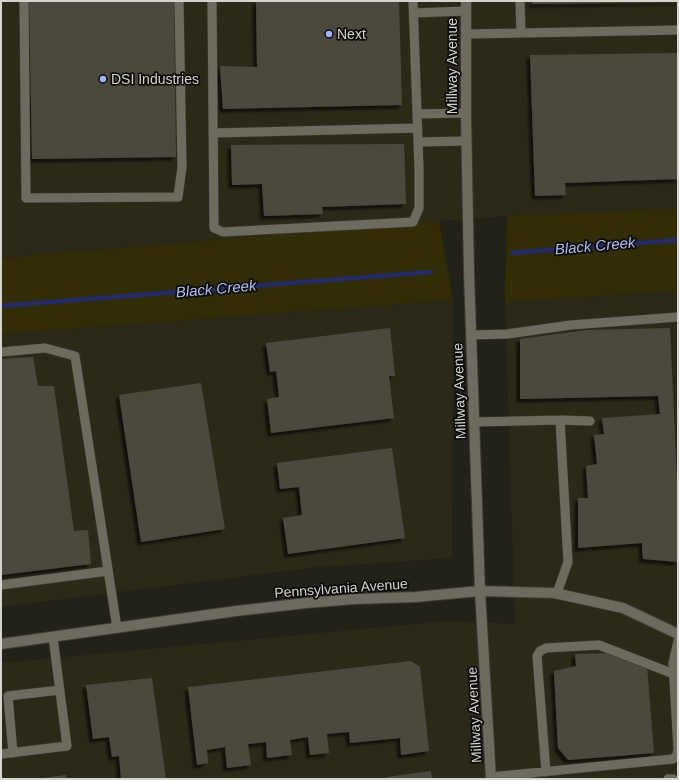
<svg xmlns="http://www.w3.org/2000/svg" width="679" height="780" font-family="Arial,sans-serif">
	<defs>
		<filter id="shadow"><feDropShadow dx="-3.5" dy="3.5" stdDeviation="1" flood-color="#0009"/></filter>
	</defs>
	<rect width="100%" height="100%" fill="#232218"/>
	<path fill="#2c2919" d="M1,1h677v207l-171,8 -68,5 -438,37z
		M678,291v488h-677v-116l447,-42 67,3 -10,-322z
		M453,300l-1,258 -134,9 -317,40v-273z"/>
	<path fill="#322c07" d="M678,208v83l-173,11 2,-86z
		M439,221l14,79 -452,34v-76z"/>
	<g fill="none" stroke-linecap="round" stroke-linejoin="round">
		<path stroke="#232b6c" stroke-width="4.5" d="M512,253l166,-13
			M1,306l430,-34"/>
	</g>
	<path fill="#4b493e" filter="url(#shadow)" d="M29,1h145l2,156 -144,2z
		M256,1h143l3,104 -179,4 -3,-43 37,1z
		M532,1h146v1l-146,2z
		M678,53v126l-113,4 1,12 -31,1 -5,-141z
		M404,144l2,60 -84,3 1,7 -59,2 -2,-32 -30,1 -1,-40z
		M390,328l5,48h-6l5,42 -123,15 -4,-34 12,-2 -3,-26 -6,1 -4,-29z
		M670,328l8,176v58l-35,-3 -1,-16 -64,5v-50h10l-2,-32 11,-2 -3,-29 10,-1 -2,-16 58,-4 -2,-18 -138,3v-60l67,-9z
		M33,357l5,29h16l20,145 14,-1 3,34 -90,11v-216z
		M201,383l24,146 -84,13 -22,-147z
		M392,448l13,90 -117,16 -5,-36 19,-3 -3,-28 -19,2 -3,-26z
		M614,653l33,13 7,87 -86,7 -10,-12 -4,-77 22,-5 -1,-12z
		M411,661l9,6 9,84 -28,4 -1,-17 -50,5 -1,-11 -22,2 2,19 -19,2 -2,-18 -18,3 2,15 -25,3 -1,-16 -18,2 3,21 -24,3 -2,-21 -18,3 1,13 -11,2 -9,-78z
		M152,678l14,101h-45l-2,-23 -7,1 -3,-20 -16,2 -7,-54z
		M431,771l1,8h-47l2,-2z
		M66,775v4h-24v-1z"/>
	<g fill="none" stroke-linecap="round" stroke-linejoin="round">
		<g stroke="#3d3b34" stroke-width="10">
			<path id="service" d="M24,1l2,197 152,-1 4,-30 -3,-166
				M212,1l2,227 9,4 190,-10 6,-14v-39l-6,-168
				M520,1l1,32
				M414,13l52,-2
				M466,34l212,-4
				M417,114l49,-1
				M213,133l205,-5
				M419,142l47,-1
				M471,335l36,-1 64,-9 107,-8
				M1,352l44,-4 30,8 42,272
				M474,422l86,-2
				M1,585l107,-14
				M557,593l11,-31 -8,-142 30,1
				M13,753l-5,-57 52,-6
				M1,754l66,-8 -14,-109
				M546,772l-9,-116 3,-5 6,-3 53,-3 75,29
				M491,777l182,-18 4,-4 1,-6 -5,-86 5,-22
				M668,779h5"/>
		</g>
		<g stroke="#3d3b34" stroke-width="12">
			<path id="minor" d="M466,1v112l3,160 11,318 11,188
				M1,644l235,-33 70,-8 49,-4 60,-2 65,-6 74,2 37,8 32,7 55,26"/>
		</g>
		<use href="#service" stroke="#6d6b5f" stroke-width="9"/>
		<use href="#minor" stroke="#6d6b5f" stroke-width="10"/>
	</g>
	<g fill="#a1b3fd" stroke="#0c0b07" stroke-width="1.5">
		<circle cx="329" cy="34" r="4"/>
		<circle cx="103" cy="79" r="4"/>
	</g>
	<g text-anchor="middle" stroke-width="3.5" stroke-linejoin="round" paint-order="stroke">
		<g font-size="14" fill="#d4d3cd" stroke="#0c0b07" text-anchor="start">
			<text x="337" y="39">Next</text>
			<text x="111" y="84">DSI Industries</text>
		</g>
		<g font-size="14" fill="#d4d3cd" stroke="#0c0b07">
			<text transform="translate(452 66) rotate(-90)" y="5">Millway Avenue</text>
			<text transform="translate(459 391) rotate(-92)" y="5">Millway Avenue</text>
			<text transform="translate(341 588) rotate(-4)" y="5">Pennsylvania Avenue</text>
			<text transform="translate(474 715) rotate(-93)" y="5">Millway Avenue</text>
		</g>
		<g font-size="15" font-style="italic" fill="#afbefa" stroke="#0c0b07">
			<text transform="translate(595 246) rotate(-5)" y="5">Black Creek</text>
			<text transform="translate(216 289) rotate(-5)" y="5">Black Creek</text>
		</g>
	</g>
	<rect width="679" height="780" fill="none" stroke="#d4d3cd" stroke-width="4"/>
</svg>
